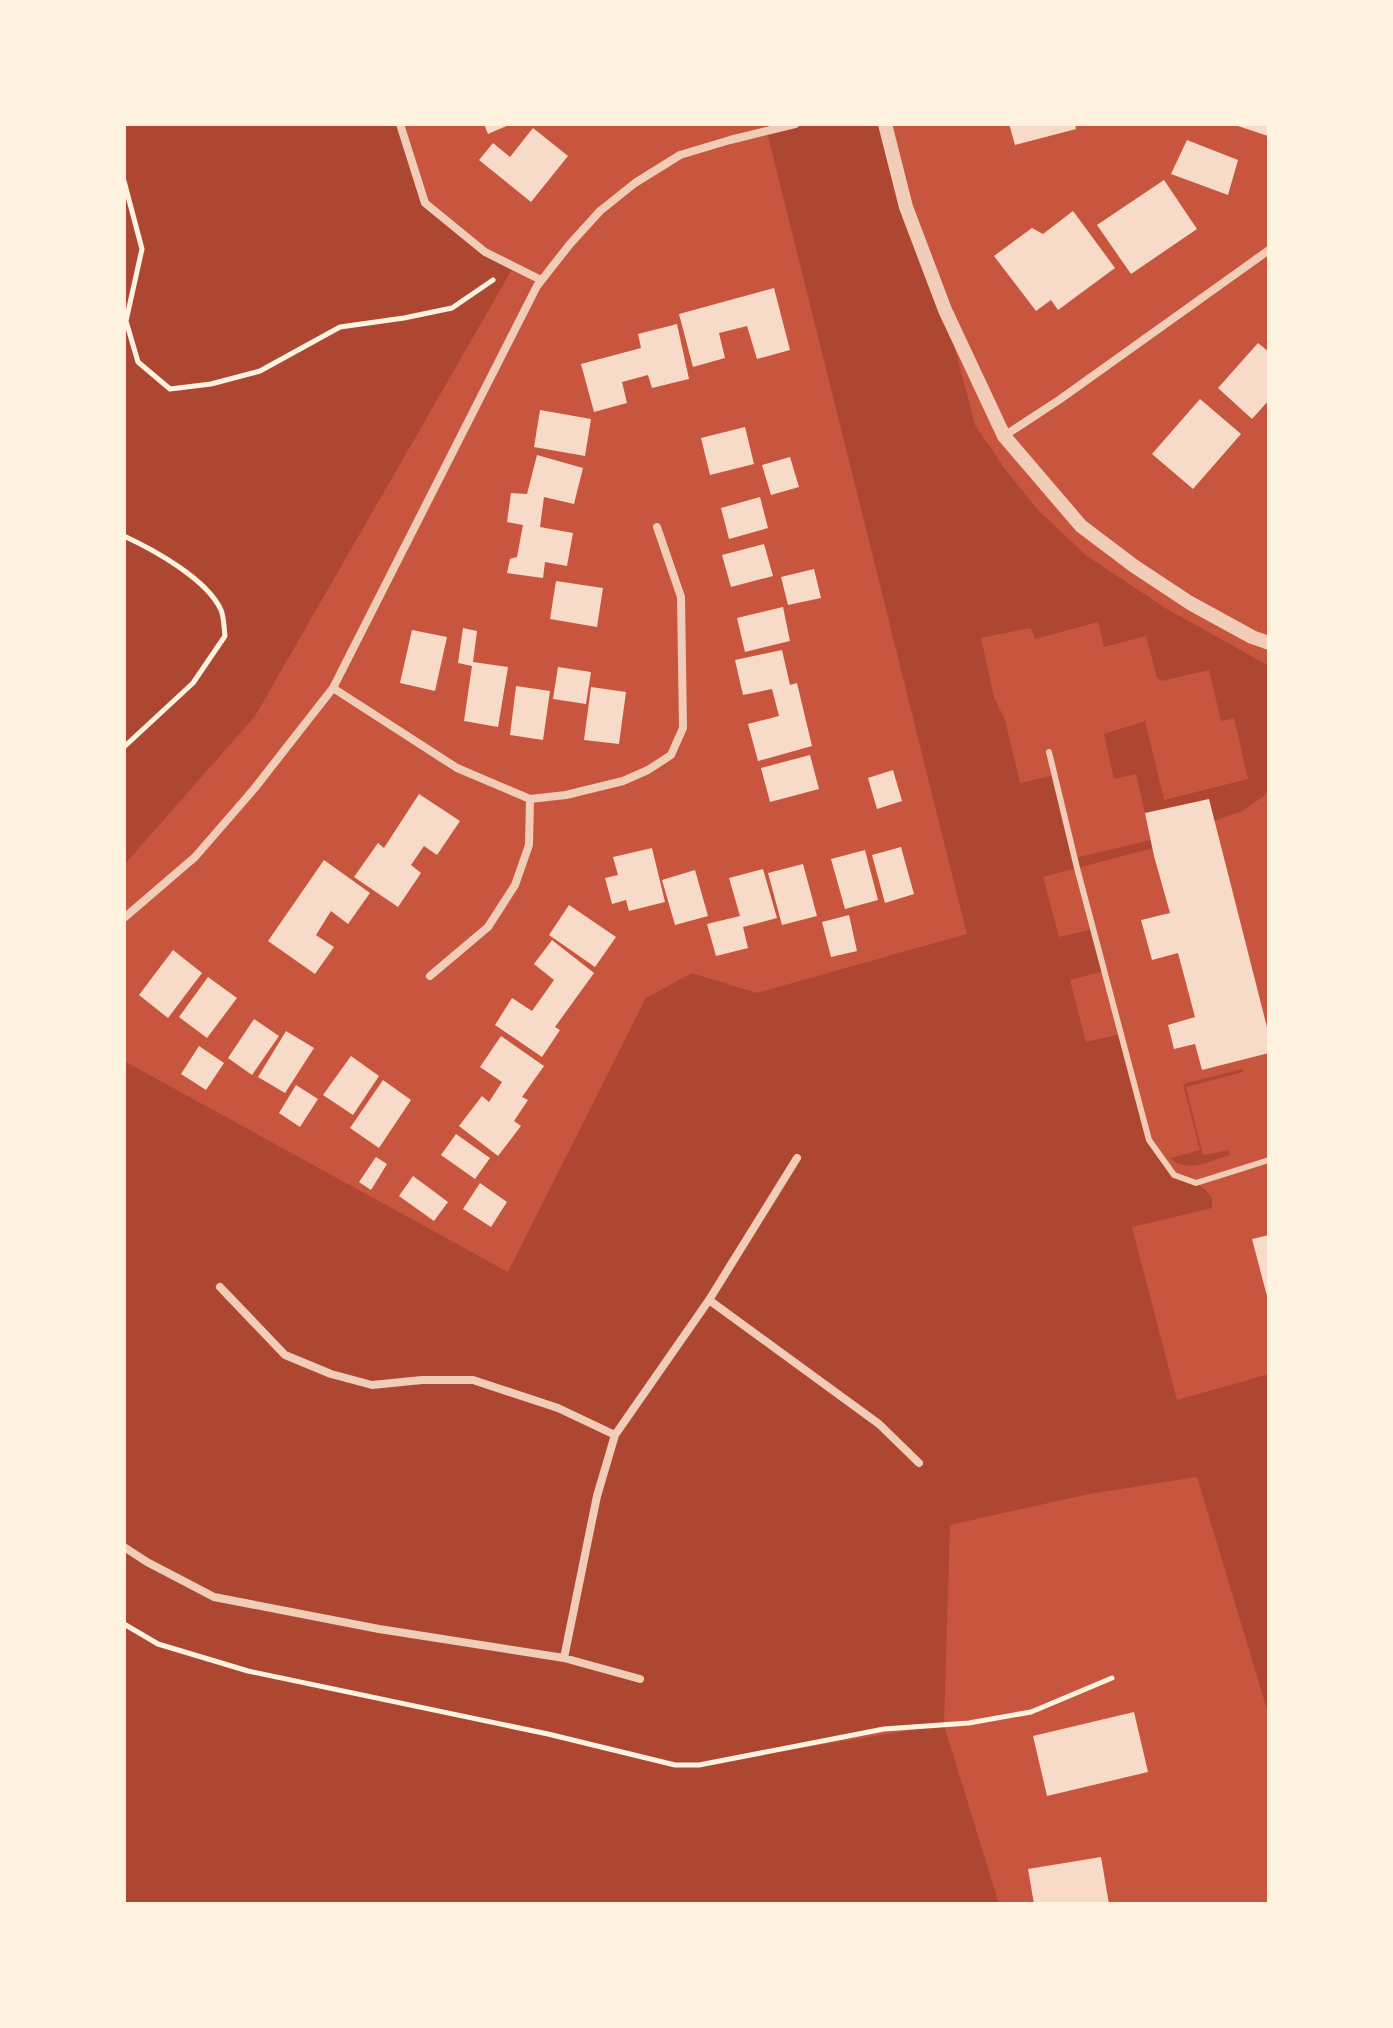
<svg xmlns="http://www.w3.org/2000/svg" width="1393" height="2028" font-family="'Sofia Sans Condensed',sans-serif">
	<rect width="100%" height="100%" fill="#c8553d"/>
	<path fill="#ae4732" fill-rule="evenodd" d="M124,124h276l25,79 60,49 29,14 -259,450 -131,149z
		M765,124h120l60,186 30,115 32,47 32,39 48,45 80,53 102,57v122l-5,8 -22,15 -28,10 -69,-8 -9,-39 -22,5 -10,-45 41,-13 19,79 84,-21 -14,-61 -13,3 -12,-51 -47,11 -5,-3 -11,-42 -42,11 -6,-25 -63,17 -4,-11 -50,10 13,59 11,23 15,63 34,-8 21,83 76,-18 2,8 -110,29 16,60 34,-8 11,42 -34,9 16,62 35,-8 28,106 25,35 22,8 10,7 6,8v10l-80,19 45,173 92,-26v342l-72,-239 -108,17 -139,31 -6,200 55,179h-875v-843l384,211 138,-274 46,-25 65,20 210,-59zM931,1727l-192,31 145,-29z
		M1243,1069v3l-57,15 17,68 26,-5 1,5c-20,6 -43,19 -60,3l30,-8 -17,-66z"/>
	<path fill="#f7dbc8" d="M484,124h27l-23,10z
		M1009,124h66l1,5 -61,16z
		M1232,124h37v8l-1,4z
		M533,128l35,28 -37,46 -52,-42 14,-17 17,14z
		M1187,140l51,20 -10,35 -57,-21z
		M1164,180l33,49 -66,45 -34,-49z
		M1073,211l42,57 -57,42 -7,-10 -15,11 -42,-55 38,-28 11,6z
		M774,288l16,62 -33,9 -10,-33 -28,7 6,25 -32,9 -14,-53z
		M677,324l12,55 -37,9 -4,-13 -26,7 5,21 -33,9 -13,-48 60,-16 -3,-14z
		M1258,343l11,9v48l-17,19 -34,-31z
		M1200,399l41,35 -48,55 -41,-35z
		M540,410l51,9 -6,37 -51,-9z
		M745,427l9,37 -44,11 -9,-37z
		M537,455l46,13 -9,36 -30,-7 -4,30 33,6 -6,33 -22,-4 -2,16 -36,-5 3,-14 7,-2 6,-32 -16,-3 4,-29 16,1z
		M790,457l9,30 -28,8 -9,-30z
		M760,497l8,31 -39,11 -8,-31z
		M764,544l9,32 -42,11 -9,-32z
		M814,569l7,29 -33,7 -7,-28z
		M556,581l47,7 -6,39 -47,-8z
		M783,607l7,34 -45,11 -8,-34z
		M463,628l14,3 -4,31 35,5 -10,60 -34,-6 8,-55 -14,-3z
		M412,630l35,7 -12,54 -35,-8z
		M782,650l8,35 7,-2 15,63 -54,15 -10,-37 31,-8 -7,-27 -29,6 -8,-35z
		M558,667l33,5 -5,32 -33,-5z
		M516,686l34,5 -7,49 -33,-5z
		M591,687l35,5 -7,52 -35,-4z
		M810,755l9,34 -49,13 -9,-34z
		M893,770l9,31 -25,8 -9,-31z
		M419,794l41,27 -23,34 -13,-9 -13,19 10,8 -23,34 -44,-30 24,-34 6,5z
		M1209,799l60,236v18l-67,17 -7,-26 -21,5 -6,-24 27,-8 -17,-64 -26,7 -11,-40 29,-7 -16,-57 -9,-43z
		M901,847l13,47 -29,9 -13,-48z
		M652,848l13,54 -36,9 -3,-11 -14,4 -7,-26 13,-3 -5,-18z
		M865,850l13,50 -33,9 -14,-50z
		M324,860l46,33 -22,31 -17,-13 -15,24 18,12 -19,27 -47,-33z
		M803,864l14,52 -35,9 -14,-52z
		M763,869l14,49 -34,9 5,21 -32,8 -9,-32 33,-8 -11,-38z
		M695,870l13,46 -33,9 -13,-45z
		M569,905l47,32 -21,30 -46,-32z
		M849,915l8,36 -26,6 -9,-35z
		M552,940l42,33 -39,54 5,3 -18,27 -47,-32 17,-27 20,13 22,-31 -20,-16z
		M173,950l29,23 -34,45 -29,-23z
		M208,977l29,21 -30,40 -28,-21z
		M254,1019l25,17 -27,39 -24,-17z
		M286,1031l28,17 -29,45 -27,-16z
		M501,1036l43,30 -22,31 6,3 -14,21 7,5 -23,30 -39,-30 23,-30 7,6 13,-20 -22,-15z
		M199,1046l25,17 -18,27 -25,-16z
		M351,1056l28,20 -26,39 -30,-20z
		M383,1080l28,20 -32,48 -29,-20z
		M296,1085l22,14 -18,28 -21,-14z
		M456,1134l34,24 -15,21 -34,-24z
		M376,1157l11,7 -16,26 -12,-8z
		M413,1176l35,26 -14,19 -35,-25z
		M480,1183l27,19 -16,25 -28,-18z
		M1269,1235v65h-1l-16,-61z
		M1134,1712l14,60 -101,24 -14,-60z
		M1101,1857l8,47h-75l-6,-35z"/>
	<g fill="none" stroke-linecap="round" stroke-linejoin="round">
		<path stroke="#fff3e0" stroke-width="5" d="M124,181l18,68 -16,72 12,41 32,27 41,-5 49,-13 80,-44 64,-9 48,-10 41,-28
			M124,536c30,14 83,43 97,74 3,7 3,18 4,26l-32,47 -69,64
			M124,1624l34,20 90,27 300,63 127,31h24l185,-36 85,-6 62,-11 81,-34"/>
		<path stroke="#f1ccb7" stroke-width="6" d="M1049,752l28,116 72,272 25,35 22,8 73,-23"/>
		<path stroke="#f1ccb7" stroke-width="8" d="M400,124l25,79 60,49 56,28
			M1004,436l55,-36 210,-150
			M333,688l124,80 73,31 36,-4 57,-14 25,-11 23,-15 12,-27 -2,-131 -24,-70
			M124,918l71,-61 59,-68 79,-101 204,-402 33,-42 30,-33 35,-28 45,-28 50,-15 65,-16
			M430,976l58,-49 27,-42 14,-40 1,-46
			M220,1287l65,68 46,19 41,11 50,-5h51l85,28 57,27
			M709,1300l170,124 40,39
			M124,1547l23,15 67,35 165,32 185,29 76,21
			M564,1658l33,-162 18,-61 94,-135 88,-142"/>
		<path stroke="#f1ccb7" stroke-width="14" d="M885,124l21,83 39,103 59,126 77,90 53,40 56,37 62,34 17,6"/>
	</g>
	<rect width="1393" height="2028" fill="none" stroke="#fff3e0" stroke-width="252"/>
</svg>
